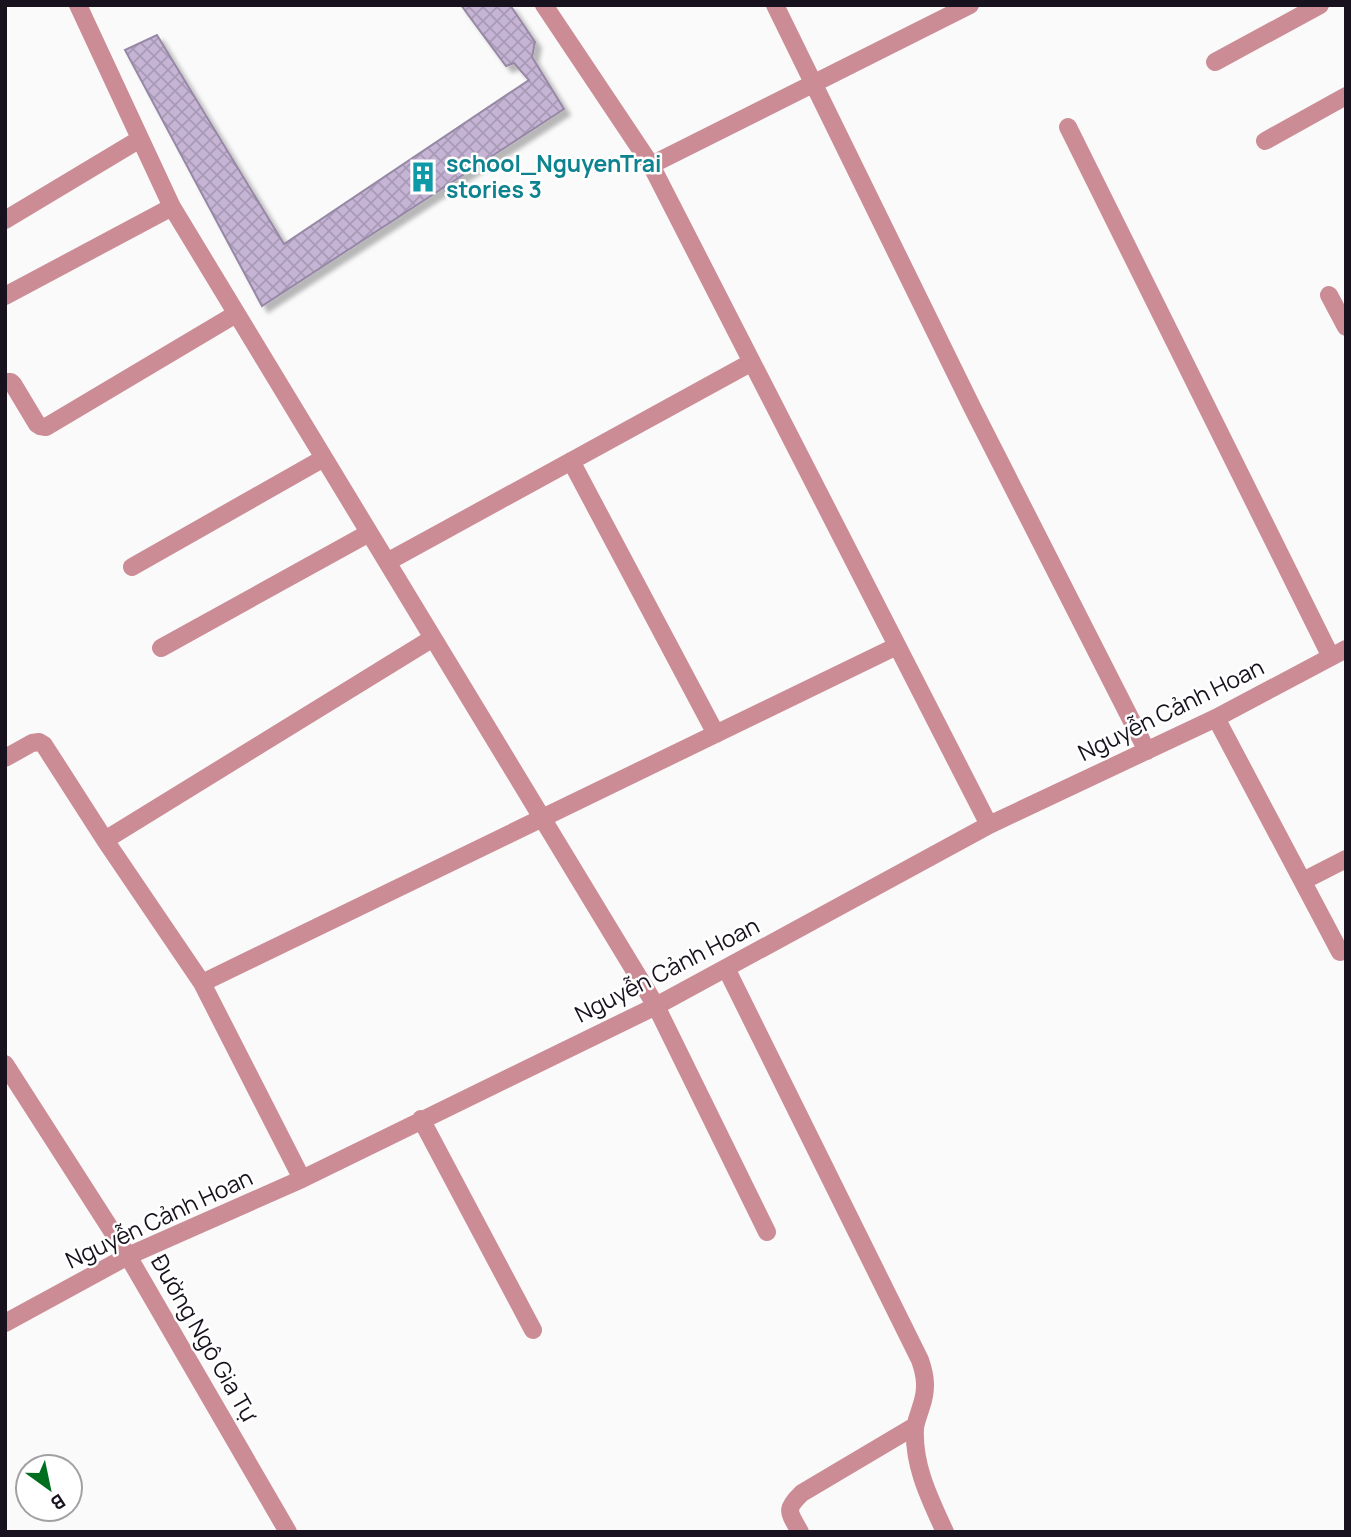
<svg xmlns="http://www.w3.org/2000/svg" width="1351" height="1537" font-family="Manrope,sans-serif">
	<defs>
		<pattern id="building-cross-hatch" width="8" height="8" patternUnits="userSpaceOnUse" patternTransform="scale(1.75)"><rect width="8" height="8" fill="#c5b4d4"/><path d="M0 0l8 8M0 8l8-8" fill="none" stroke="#a89ab6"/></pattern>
		<filter id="shadow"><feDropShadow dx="6" dy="6" stdDeviation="2" flood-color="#0004"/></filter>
	</defs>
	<rect width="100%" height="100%" fill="#fafafa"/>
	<path fill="url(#building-cross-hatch)" stroke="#9788a6" stroke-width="2" filter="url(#shadow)" d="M461,5h49l25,37 -3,15 32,52 -302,197 -137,-256 32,-15 127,209 245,-164 -15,-17 -8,3z"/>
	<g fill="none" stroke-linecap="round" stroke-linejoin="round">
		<path stroke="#cc8c95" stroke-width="18" d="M78,5l94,202 484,799 111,226
			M544,5l107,160 338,660
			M775,5l197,402 175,344
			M1215,62l105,-57
			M1068,127l263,530
			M1265,141l81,-45
			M651,165l319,-160
			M5,220l135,-81
			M1329,295l17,32
			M5,296l167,-89
			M5,382h6l2,2 24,40 3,2 6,1 190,-113
			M571,461l145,273
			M387,562l365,-200
			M132,567l192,-109
			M161,648l208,-115
			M1216,718l124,234
			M5,758l27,-15 7,-1 5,3 61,95 97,143 100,196
			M105,840l328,-202
			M1303,881l43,-22
			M726,968l194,392c6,17 7,30 1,47 -2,7 -5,14 -6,21 -2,38 15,71 30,104
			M202,983l695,-337
			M5,1064l123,192 160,276
			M421,1119l112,211
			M5,1323l123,-67 174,-77 354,-173 333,-181 227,-107 130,-69
			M800,1532c-11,-20 -16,-22 2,-39l113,-67"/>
	</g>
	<defs>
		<g id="building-bare" transform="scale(2.415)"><path d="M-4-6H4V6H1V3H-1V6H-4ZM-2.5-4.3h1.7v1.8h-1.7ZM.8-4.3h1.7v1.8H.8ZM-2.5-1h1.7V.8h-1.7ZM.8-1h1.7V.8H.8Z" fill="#0f9aa8" stroke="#fff" stroke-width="2.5" paint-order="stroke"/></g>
	</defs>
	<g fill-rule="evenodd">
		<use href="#building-bare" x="423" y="177"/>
	</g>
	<g text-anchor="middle" stroke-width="5" stroke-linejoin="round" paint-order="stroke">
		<g font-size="23" font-weight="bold" fill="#0d838f" stroke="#fff" text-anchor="start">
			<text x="446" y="172">school_NguyenTrai<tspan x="446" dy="26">stories 3</tspan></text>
		</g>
		<g font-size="23" fill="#17121d" stroke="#fff">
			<text transform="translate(1171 710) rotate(-26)" y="8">Nguyễn Cảnh Hoan</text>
			<text transform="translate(667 970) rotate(-27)" y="8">Nguyễn Cảnh Hoan</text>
			<text transform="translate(159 1219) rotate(-25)" y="8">Nguyễn Cảnh Hoan</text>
			<text transform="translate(204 1338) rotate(60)" y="8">Đường Ngô Gia Tự</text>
		</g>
	</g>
	<rect width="1351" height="1537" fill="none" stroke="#17121d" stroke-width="14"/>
	<g transform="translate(49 1488) rotate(147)"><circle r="33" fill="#ffffff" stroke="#a2a0a5" stroke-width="2"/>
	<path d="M0-5L12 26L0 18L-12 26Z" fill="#006e1f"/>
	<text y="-10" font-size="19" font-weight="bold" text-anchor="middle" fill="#17121d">B</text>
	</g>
</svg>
